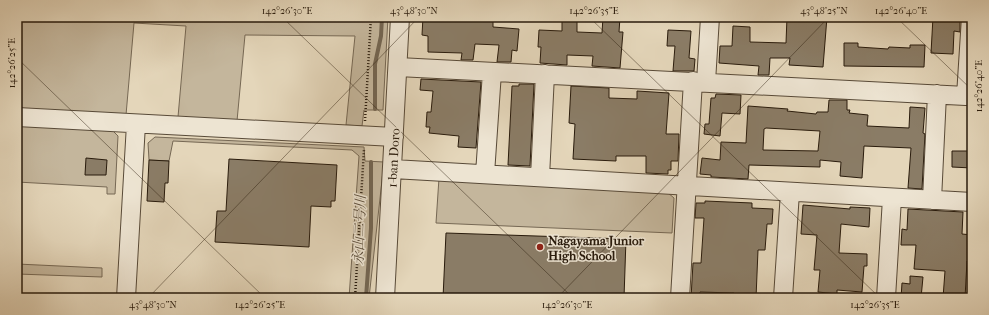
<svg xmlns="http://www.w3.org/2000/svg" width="989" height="315" font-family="'IM FELL French Canon','Noto Serif JP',serif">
	<rect width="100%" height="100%" fill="#e4d6ba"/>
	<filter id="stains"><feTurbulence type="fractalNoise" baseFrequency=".005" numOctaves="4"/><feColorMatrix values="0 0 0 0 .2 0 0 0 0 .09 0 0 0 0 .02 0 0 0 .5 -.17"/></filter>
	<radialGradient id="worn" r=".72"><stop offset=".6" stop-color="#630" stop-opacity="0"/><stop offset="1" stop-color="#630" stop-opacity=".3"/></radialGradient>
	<path fill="#c4b69c" stroke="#766854" d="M17,17h371l-5,93h-19l-2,16 -16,-1 9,-89 -110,-1 -8,86 -59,-4 8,-91 -52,-3 -8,92 -109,-7z
		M17,123l95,7 6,6 -3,58h-8v-7l-90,-5z
		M155,137l209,10 1,14 19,1 -15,136h-20l10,-142 -7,-6 -179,-9 -4,20 -20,-1 -1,-17z
		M439,178l228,14 7,6 -2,35 -236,-10z
		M17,264l85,4v9l-85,-3z"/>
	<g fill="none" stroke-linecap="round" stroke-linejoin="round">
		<path stroke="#736551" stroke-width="4" d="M375,109v-45l6,-28 1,-19
			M366,298l5,-70v-66"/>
	</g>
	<path fill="#8a7c66" stroke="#291b0c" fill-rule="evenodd" d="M423,17h70v10l26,2 -2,22 -5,-1 -1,12h-14l2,-17 -24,-1 -2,16h-12l1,-7 -34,-1v-16l-6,-1z
		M562,17h15v15l25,1 1,-16h17l-1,15h4l-3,36 -28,-2 1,-10 -26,-1v10l-27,-2 1,-16h-3l1,-17 23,1z
		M787,17h40l-4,50 -34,-2 1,-7h-20l-1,17h-11l1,-9 -40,-3 1,-17h12l1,-20 17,1v15l36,1z
		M933,17h27v15l-6,-1 -1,23 -22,-1z
		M668,30l23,1 -2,27 6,1 -1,12h-21l2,-25h-8z
		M844,43h14v4l30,2 1,-2 21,1v-3h15l-1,22 -80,-1z
		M421,79l60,3 -5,66 -18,-1 1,-11 -30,-3 1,-6h-4l1,-15h4l2,-21 -13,-1z
		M519,84h15l-4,82 -22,-1 4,-79h7z
		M571,86l38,2v10l28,1v-8l32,2 -3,41h13l-1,27h-7v9h-3v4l-22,-1v-17h-30v5l-43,-2 2,-35 -6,-1z
		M716,94l25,1 -1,19 -18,-1 -2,23 -16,-2 1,-10h4l2,-26h4z
		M829,100h18v10h3l-1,3 19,2 -1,11 42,2 1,-21 15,1 -2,25 2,1 -3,55 -14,-1 3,-40 -47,-2 -2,32 -22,-2 1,-14 -21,-2v7l-71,-2 -1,14 -37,-2v-2l-11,-1 2,-16 18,2 1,-18 25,1 2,-37 40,3 -1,2 29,3 1,-2h11zM766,128l54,3 -2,20 -55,-1 1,-21z
		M952,151h20v17l-20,-1z
		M86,158l21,2 -1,15h-21z
		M229,159l108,6 -2,36h-4v6l-20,-1 -2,41 -94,-5 2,-31h9z
		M149,160l20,1 -1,22h-3l-1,19 -17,-1z
		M705,201l47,2v5l21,1 -1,15h-5l-2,26h-7l-2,48h-22v-5l-34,-1 -1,6h-8l2,-35h8l3,-45h-9l1,-15h9z
		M803,205l47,4v-2l20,1 -1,19 -28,-3 -2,29 28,1v12h-3l-2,26 -25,-2v4l-19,-2 2,-22h-6l3,-35 -16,-1z
		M908,209l55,3 -1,22 10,1v27l-5,-1 -2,37h-22l2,-27 -31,-2 2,-24h-15l1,-16 5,1z
		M446,233l180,6 -2,59h-181z
		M910,276l13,1 -2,21h-20l1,-15 8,1z"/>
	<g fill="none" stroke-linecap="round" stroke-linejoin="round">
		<g stroke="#584a38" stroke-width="20">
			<path id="minor" d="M398,67l568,29 5,-79
				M706,82l4,-65
				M17,117l377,20
				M393,169l579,33
				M485,174l7,-102
				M540,177l5,-103
				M932,200l5,-106
				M126,298l10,-174
				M385,298l15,-281
				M680,298l13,-217
				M783,298l7,-106
				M886,298l6,-100"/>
		</g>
		<path stroke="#291b0c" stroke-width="2.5" stroke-dasharray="1 2" stroke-linecap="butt" d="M365,121l6,-104
			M355,298l9,-149"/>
		<use href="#minor" stroke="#ede4d2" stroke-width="18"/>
	</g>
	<path fill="none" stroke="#291b0c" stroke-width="1" stroke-opacity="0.45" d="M282,17l291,281M589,17l291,281M896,17l76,73M17,58l248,240M148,298l271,-281M557,298l272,-281M967,298l5,-5"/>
	<circle fill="#8f2418" stroke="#ede4d2" stroke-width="1.5" cx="540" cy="247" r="4"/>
	<g text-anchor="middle" stroke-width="3" stroke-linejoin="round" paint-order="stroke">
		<g font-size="13" fill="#291b0c" stroke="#ede4d2">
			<text transform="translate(393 158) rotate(-87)" y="5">1-ban Doro</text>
		</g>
		<g font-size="13" font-weight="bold" fill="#291b0c" stroke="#ede4d2" text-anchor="start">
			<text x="548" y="245">Nagayama Junior<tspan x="548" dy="15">High School</tspan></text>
		</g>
		<g font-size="14" font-style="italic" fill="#5a4c3a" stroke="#ede4d2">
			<text transform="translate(359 230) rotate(-88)" y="5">永山二号川</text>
		</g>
	</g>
	<rect width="989" height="315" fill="none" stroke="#e4d6ba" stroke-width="44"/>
	<rect x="22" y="22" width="945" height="271" fill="none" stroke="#291b0c" stroke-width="1.5"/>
	<g font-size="10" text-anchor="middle" fill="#291b0c">
		<text x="287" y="14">142°26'30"E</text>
		<text x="414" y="14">43°48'30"N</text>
		<text x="594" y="14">142°26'35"E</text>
		<text x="824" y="14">43°48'25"N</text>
		<text x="901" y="14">142°26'40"E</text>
		<text transform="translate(11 63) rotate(-90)" y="4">142°26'25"E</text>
		<text transform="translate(978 86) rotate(-90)" y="4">142°26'40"E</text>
		<text x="153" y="308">43°48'30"N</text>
		<text x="260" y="308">142°26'25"E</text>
		<text x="567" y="308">142°26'30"E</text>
		<text x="875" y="308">142°26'35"E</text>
	</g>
	<rect width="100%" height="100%" filter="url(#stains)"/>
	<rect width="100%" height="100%" fill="url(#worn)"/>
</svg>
